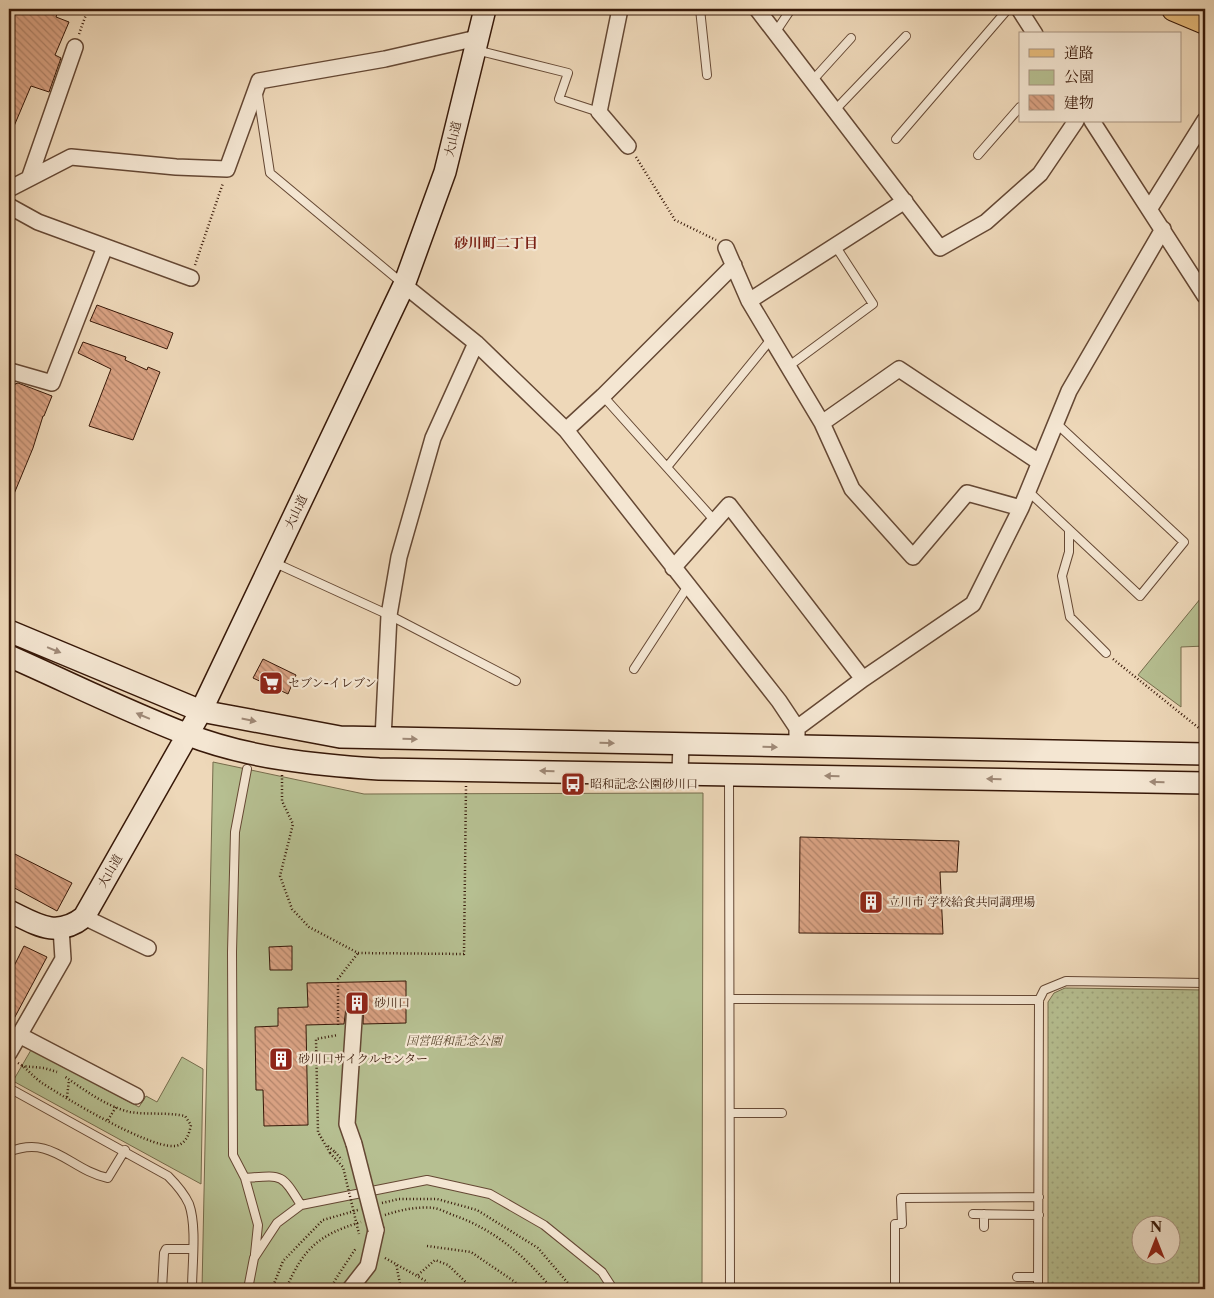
<svg xmlns="http://www.w3.org/2000/svg" width="1214" height="1298" font-family="'Libre Caslon Text','Noto Serif JP',serif">
	<defs>
		<pattern id="grass-dots" width="8" height="8" patternUnits="userSpaceOnUse" patternTransform="scale(1.25)"><rect width="8" height="8" fill="#b6bf91"/><path d="M2 2h.1M6 6h.1" fill="none" stroke="#9da37c" stroke-width="1.8" stroke-linecap="round"/></pattern>
		<pattern id="building-back-hatch" width="6" height="6" patternUnits="userSpaceOnUse" patternTransform="scale(1.25)"><rect width="6" height="6" fill="#d9a283"/><path d="M-1 5l2 2M0 0l6 6M5-1l2 2" fill="none" stroke="#b18369"/></pattern>
	</defs>
	<rect width="100%" height="100%" fill="#eed8b9"/>
	<filter id="stains"><feTurbulence type="fractalNoise" baseFrequency=".004" numOctaves="4"/><feColorMatrix values="0 0 0 0 .2 0 0 0 0 .09 0 0 0 0 .02 0 0 0 .5 -.17"/></filter>
	<radialGradient id="worn" r=".72"><stop offset=".6" stop-color="#630" stop-opacity="0"/><stop offset="1" stop-color="#630" stop-opacity=".3"/></radialGradient>
	<path fill="url(#grass-dots)" stroke="#766c4c" fill-rule="evenodd" d="M1065,988l140,2v299h-157v-287l6,-9zM1142,1226h30v30h-30z"/>
	<path fill="#b6bf91" stroke="#766c4c" d="M1205,593v53l-24,1v60l-43,-32z
		M213,762l151,32 339,-1 -1,496h-500z
		M31,1050l108,57 7,-11 11,6 25,-45 21,12 -2,115 -188,-103z"/>
	<path fill="url(#building-back-hatch)" stroke="#371808" d="M9,9h24l11,5 2,-5 11,5 -1,3 13,5 -14,33 6,3 -12,34 -18,-6 -22,52v-48l5,-14 -5,-2z
		M97,305l76,28 -6,16 -77,-28z
		M83,342l43,15 -1,3 22,10 1,-3 12,5 -27,68 -44,-14 22,-57 -33,-16z
		M18,383l34,13 -8,20h-1l-10,32 -24,58v-40l3,-8 -3,-1v-54l6,-19z
		M263,659l33,16 -8,19 -35,-16z
		M800,837l159,4 -2,31h-17l3,62 -144,-1z
		M9,851l63,32 -15,28 -48,-26z
		M24,946l23,11 -38,71v-52z
		M292,946v24h-22l-1,-23z
		M406,981v42l-43,1 1,-23 -9,-5 -8,4 -3,24 -38,1 2,100 -44,1 -1,-36h-7l-1,-63 23,-1v-18l30,-1 -1,-24z"/>
	<g fill="none" stroke-linecap="round" stroke-linejoin="round">
		<g stroke="#654834" stroke-width="10">
			<path id="lane" d="M700,9l7,66
				M775,33l16,-24
				M476,50l92,23 -9,26 40,13
				M812,81l39,-43
				M258,94l12,79 132,110
				M835,110l71,-74
				M896,139l112,-130
				M978,155l42,-48
				M789,366l84,-62 -37,-57
				M603,396l112,125
				M667,467l105,-129
				M1028,491l112,105 44,-54 -128,-119
				M1069,531v21l-7,24 8,41 36,36
				M273,562l116,53 127,66
				M634,669l54,-83
				M729,776l1,513
				M730,999l309,1 5,-10 22,-9 139,2
				M9,1088l159,88c8,8 16,17 21,28 8,22 3,61 3,85
				M730,1113h52
				M9,1152c43,-18 61,18 99,26l17,-28
				M245,1178l-12,-23 -1,-203 3,-120 12,-63
				M973,1214l66,1
				M984,1214v13
				M255,1254l3,-29 -13,-47c38,-3 36,-5 56,27
				M1017,1277h21
				M162,1289l2,-36 2,-4h26
				M248,1289l6,-31 23,-35 24,-18 126,-25 63,14 54,31 58,47 11,17
				M895,1289v-65h7l-1,-26 138,-1
				M1038,1289l1,-289"/>
		</g>
		<g stroke="#654834" stroke-width="18">
			<path id="street" d="M620,9l-21,103 29,34
				M757,9l183,239 46,-26 54,-48 36,-53
				M1019,9l16,25
				M1092,121l113,175
				M30,176l45,-129
				M9,189l62,-32 105,10 51,2 32,-88 126,-22 92,-21
				M9,206l29,16 153,56
				M1150,208l55,-88
				M726,248l23,53 73,122 30,66 61,68 54,-64 54,15
				M404,285l72,58 90,87 213,271 18,27
				M749,301l156,-100
				M9,373l1,-2 42,12 53,-136
				M822,423l77,-54 140,93
				M566,430l37,-34 131,-131
				M673,568l56,-63 134,174
				M383,739l6,-124 10,-58 34,-119 43,-95
				M797,747v-19l66,-49 110,-75 48,-96 48,-117 94,-162
				M680,773l1,-29
				M84,917l64,31
				M19,1035l117,61
				M9,1053l54,-94 -2,-31
				M354,1144l-7,-20 8,-119
				M350,1289l18,-23 8,-36"/>
		</g>
		<g stroke="#371808" stroke-width="24">
			<path id="secondary" d="M9,631l192,80 139,26 865,17
				M9,656c59,26 117,55 177,78 61,24 129,31 193,35l826,14
				M9,911c27,13 47,28 75,6l117,-206 203,-426 41,-113 40,-163"/>
		</g>
		<g stroke="#371808" stroke-width="26">
			<path id="primary" d="M1174,9l31,13"/>
		</g>
		<path stroke="#371808" stroke-width="2.5" stroke-dasharray="1 2.5" stroke-linecap="butt" d="M79,34l9,-25
			M636,157l39,63 41,20
			M195,265l28,-82
			M1113,659l92,74
			M282,775v26l11,23 -13,52 12,33 17,18 49,26 106,1 2,-168
			M338,1025v-46l20,-26
			M18,1063c9,5 15,14 24,20 23,15 105,64 131,63 12,0 16,-11 18,-21l-6,-9c-19,-4 -37,-1 -55,-4 -23,-5 -47,-23 -66,-36
			M22,1066l22,2 13,4
			M67,1097l2,-17
			M108,1120l8,-13
			M328,1146l7,6
			M330,1153l-12,-21 -2,-93 22,-4
			M382,1203l17,-4h38l40,11 61,38 35,41
			M385,1215c15,-5 34,-9 49,-7 7,1 15,6 22,8 40,15 69,40 96,73
			M427,1246l44,6 44,30 5,7
			M385,1258l41,23 3,8
			M418,1275l17,-15 13,5 25,24
			M272,1289l11,-28 40,-41 35,-10
			M286,1289c17,-40 32,-54 75,-67
			M331,1289l4,-9 21,-32
			M396,1289l4,-5 -4,-21"/>
		<use href="#lane" stroke="#f4e6d2" stroke-width="8"/>
		<use href="#street" stroke="#f4e6d2" stroke-width="15"/>
		<use href="#secondary" stroke="#f4e6d2" stroke-width="21"/>
		<use href="#primary" stroke="#e7bc7c" stroke-width="24"/>
		<g stroke="#654834" stroke-width="18" stroke-linecap="butt">
			<path id="street-bridge" d="M354,1144l22,86"/>
		</g>
		<path stroke="#371808" stroke-width="2.5" stroke-dasharray="1 2.5" stroke-linecap="butt" d="M335,1152l7,8
			M330,1153l13,14 16,67"/>
		<use href="#street-bridge" stroke="#f4e6d2" stroke-width="15"/>
	</g>
	<defs><path id="oneway-solid" d="M-6-.8H1V-3.2L6.5 0L1 3.2V.8H-6Z" transform="scale(1.25)"/></defs>
	<g fill="#9f8977">
		<use href="#oneway-solid" transform="translate(54 650) rotate(22)"/>
		<use href="#oneway-solid" transform="translate(143 716) rotate(-157)"/>
		<use href="#oneway-solid" transform="translate(249 720) rotate(11)"/>
		<use href="#oneway-solid" transform="translate(410 739) rotate(1)"/>
		<use href="#oneway-solid" transform="translate(607 743) rotate(1)"/>
		<use href="#oneway-solid" transform="translate(770 747) rotate(2)"/>
		<use href="#oneway-solid" transform="translate(547 771) rotate(-179)"/>
		<use href="#oneway-solid" transform="translate(832 776) rotate(-179)"/>
		<use href="#oneway-solid" transform="translate(994 779) rotate(-179)"/>
		<use href="#oneway-solid" transform="translate(1157 782) rotate(-179)"/>
	</g>
	<defs>
		<g id="supermarket-square" transform="scale(1.25)"><rect x="-9" y="-9" width="18" height="18" rx="4" fill="#8f2418" stroke="#f4e6d2"/><path d="M-6-5.5h2.5l.6 2H6L4.5 2H-2.5L-4.4-4H-6ZM-1.5 3.2a1.3 1.3 0 1 0 .1 0ZM3 3.2a1.3 1.3 0 1 0 .1 0Z" fill="#fff"/></g>
		<g id="bus-square" transform="scale(1.25)"><rect x="-9" y="-9" width="18" height="18" rx="4" fill="#8f2418" stroke="#f4e6d2"/><path d="M-5-6H5V4H4V6H2V4H-2V6H-4V4H-5ZM-3.5-4V0h7V-4ZM-3.5 1.2v1.5H-2V1.2ZM2 1.2v1.5H3.5V1.2Z" fill="#fff"/></g>
		<g id="building-square" transform="scale(1.25)"><rect x="-9" y="-9" width="18" height="18" rx="4" fill="#8f2418" stroke="#f4e6d2"/><path d="M-4-6H4V6H1V3H-1V6H-4ZM-2.5-4.3h1.7v1.8h-1.7ZM.8-4.3h1.7v1.8H.8ZM-2.5-1h1.7V.8h-1.7ZM.8-1h1.7V.8H.8Z" fill="#fff"/></g>
	</defs>
	<g fill-rule="evenodd">
		<use href="#supermarket-square" x="271" y="683"/>
		<use href="#bus-square" x="573" y="784"/>
		<use href="#building-square" x="871" y="902"/>
		<use href="#building-square" x="357" y="1003"/>
		<use href="#building-square" x="281" y="1059"/>
	</g>
	<g text-anchor="middle" stroke-width="4.5" stroke-linejoin="round" paint-order="stroke">
		<g font-size="12" fill="#371808" stroke="#f4e6d2">
			<text transform="translate(453 139) rotate(-77)" y="4">大山道</text>
			<text transform="translate(296 512) rotate(-65)" y="4">大山道</text>
			<text transform="translate(110 871) rotate(-60)" y="4">大山道</text>
		</g>
		<g font-size="12" fill="#371808" stroke="#f4e6d2" text-anchor="start">
			<text x="288" y="687">セブン-イレブン</text>
			<text x="590" y="788">昭和記念公園砂川口</text>
			<text x="888" y="906">立川市 学校給食共同調理場</text>
			<text x="374" y="1007">砂川口</text>
			<text x="298" y="1063">砂川口サイクルセンター</text>
		</g>
		<g font-size="12" font-style="italic" fill="#5d4a31" stroke="#f4e6d2">
			<text x="454" y="1045">国営昭和記念公園</text>
		</g>
		<g font-size="14" font-weight="bold" fill="#7a1f14" stroke="#f4e6d2">
			<text x="496" y="248">砂川町二丁目</text>
		</g>
	</g>
	<rect width="1214" height="1298" fill="none" stroke="#eed8b9" stroke-width="30"/>
	<rect x="10" y="10" width="1194" height="1278" fill="none" stroke="#371808" stroke-width="2.5"/>
	<rect x="15" y="15" width="1184" height="1268" fill="none" stroke="#371808"/>
	<rect x="1019" y="32" width="162" height="90" fill="#f4e6d2" stroke="#a89481"/>
	<rect x="1029" y="49" width="25" height="8" fill="#e7bc7c" stroke="#a89481"/>
	<text x="1064" y="58" font-size="15" fill="#371808">道路</text>
	<rect x="1029" y="70" width="25" height="15" fill="#b6bf91" stroke="#a89481"/>
	<text x="1064" y="82" font-size="15" fill="#371808">公園</text>
	<rect x="1029" y="95" width="25" height="15" fill="url(#building-back-hatch)" stroke="#a89481"/>
	<text x="1064" y="108" font-size="15" fill="#371808">建物</text>
	<g transform="translate(1156 1240)"><circle r="24" fill="#f4e6d2" stroke="#a89481"/>
	<path d="M0-4L9 19L0 12L-9 19Z" fill="#8f2418"/>
	<text y="-8" font-size="14" font-weight="bold" text-anchor="middle" fill="#371808">N</text>
	</g>
	<rect width="100%" height="100%" filter="url(#stains)"/>
	<rect width="100%" height="100%" fill="url(#worn)"/>
</svg>
